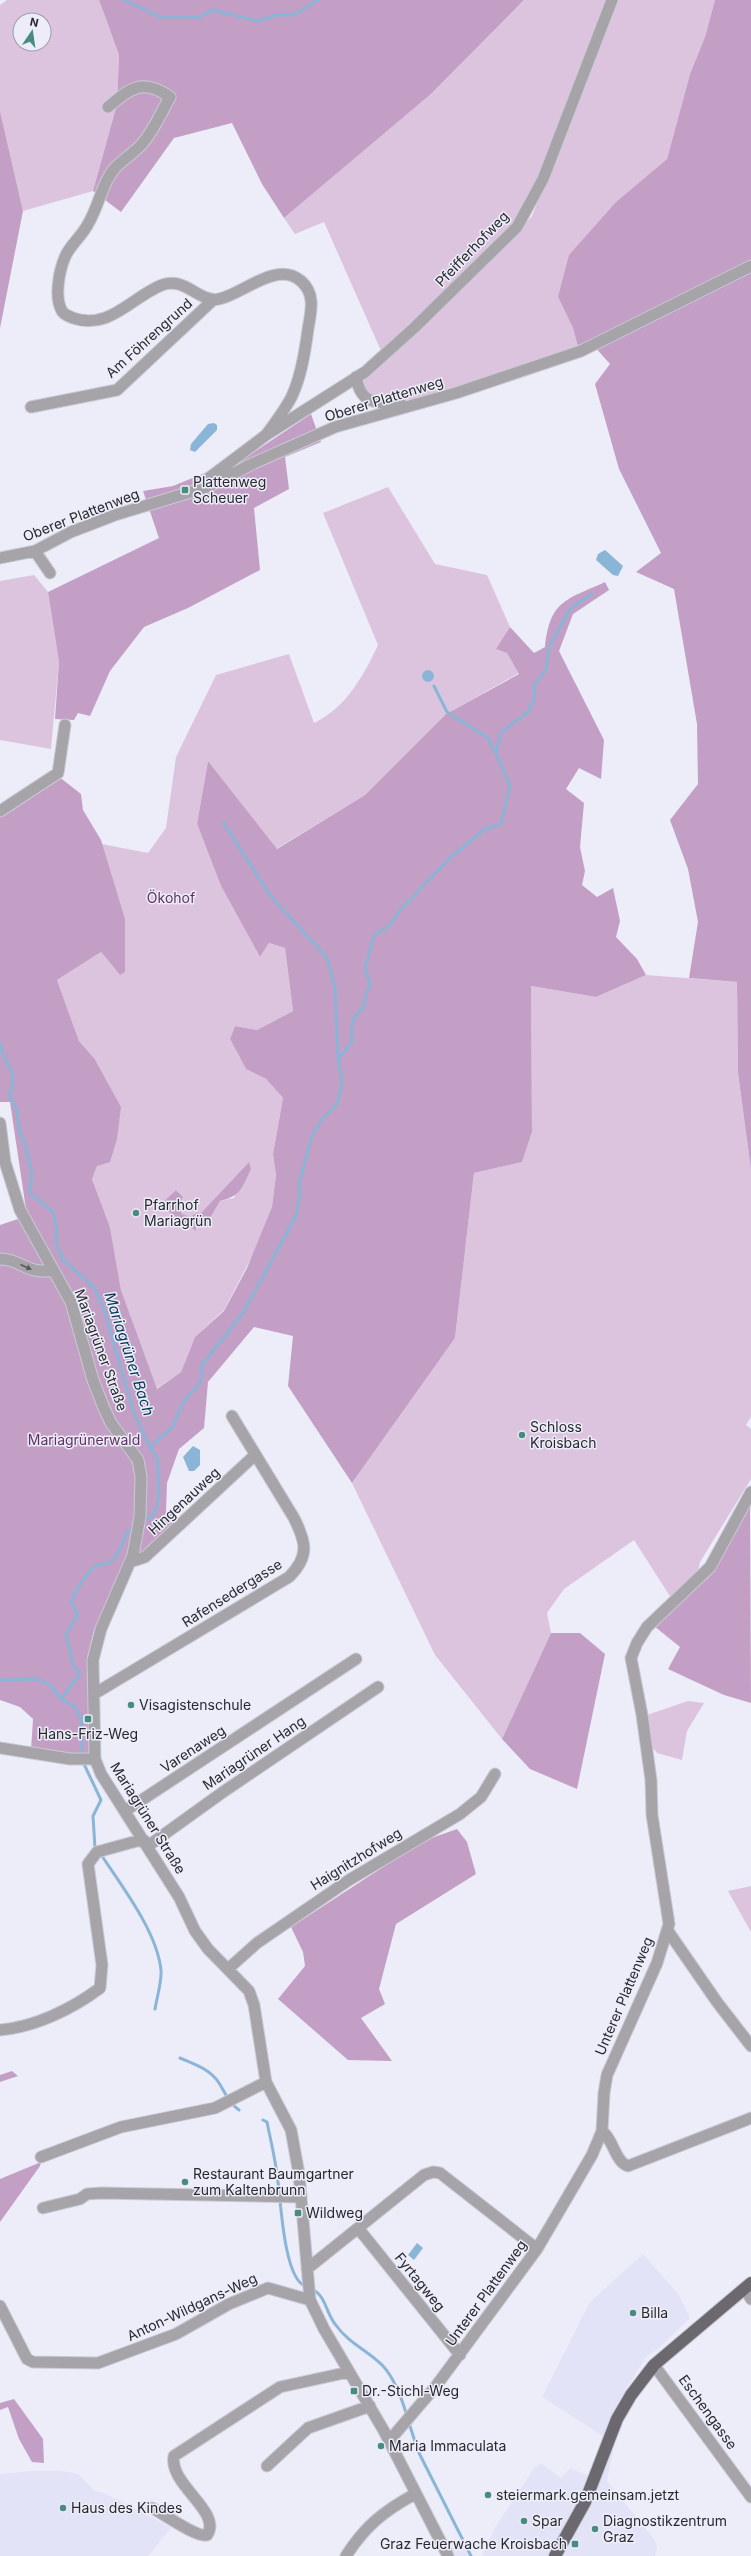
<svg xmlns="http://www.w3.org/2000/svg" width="751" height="2556" font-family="Inter,sans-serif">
	<rect width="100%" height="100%" fill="#ecedf9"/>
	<path fill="#e2e3f7" d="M643,2254l36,41 11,23 -30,29 -15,11 -26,43 -12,24 8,16 -8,40 47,58 3,8 -2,9h-173l12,-27 41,-62 6,-4 20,15 9,-10 19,8 17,-38 -64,-41 48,-95z
		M32,2471h29l17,3 17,17 9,2 23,11 44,24 -23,28h-148v-82z
		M461,2542l11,14h-18l-4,-8z"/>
	<path fill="#ddc4de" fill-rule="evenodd" d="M7,0h92l20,55 -2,49 -24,87 -70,20 -23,-100v-106zM20,20h24v24h-24z
		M524,0h84l-73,190 -28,43 -125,120 -58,-131 -29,12 -11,-16 147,-124z
		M616,0h99l-10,37 -15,37 -23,85 -50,42 -59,96 15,31 5,19 -150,51c-22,3 -39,2 -60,-4l-5,-13 147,-140 22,-25z
		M388,487l47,77 52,11 23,52 -13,22 10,4 12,20 -73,41 -81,81 -89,54 -68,-88 -11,63 24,62 39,71 9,-14 16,5 8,63 -36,19 -22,-4 -5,13 16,30 20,10 17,19 -10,56 3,21 -4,32 -14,38 -34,65 -29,27 -14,35 -25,17 -35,-99 -11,-63 -18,-48 5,-14 -3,-107 -15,-17 -22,-61 44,-28 19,23 -10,-100 -8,-31 46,9 18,-25 10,-71 40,-82 73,-21 25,69c32,-15 50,-48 64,-78l-55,-132zM249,1162l-15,36 -14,3 -13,21 -12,-1 -35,-16 16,-15 7,7 -4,10 3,7 8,4 8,-6 2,2z
		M34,575l14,17 11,70 -8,87 -51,-9v-159z
		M646,975l91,7 1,91 13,97v247l-5,8 5,4v50l-51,83 -5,25 -20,17 -41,-64 -70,49 -17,24 4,20 -49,106 -67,-84 -83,-172 103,-145 19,-165 48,-11 10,-30 -1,-146 65,11z
		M688,1701l16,2 -17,28 -5,29 -25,-7 -3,-4 -5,4 -2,-38z
		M751,1886v46l-23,-41z"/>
	<path fill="#c49fc5" d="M99,0h425l-93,94 -147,124 -22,-34 -30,-61 -58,15 -53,74 -28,-21 24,-87 2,-49z
		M715,0h36v1170l-13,-97 -1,-91 -48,-4 9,-56 -10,-53 -18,-49 28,-36 -1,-60 -23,-135 -38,-17 25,-19 -42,-84 -24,-85 15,-20 -16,-18 -16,1 -5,-19 -15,-31 11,-42 48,-54 50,-42 23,-85 15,-37z
		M0,111l23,100 -23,117z
		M311,414l10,28 -36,15 4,32 -35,19 6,62 -72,38 -44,19 -34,44 -20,45 -12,-3 -4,7 -19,-1 4,-57 -11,-70 111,-54 -16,-47 30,-5 78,-32z
		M605,582l4,8 -36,24 -14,37 45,89 -3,39 -22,-11 -13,21 18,14 -4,44 5,24 -3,14 15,12 16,-9 7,33 -4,16 21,22 9,16 -50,22 -65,-11 1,146 -10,30 -48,11 -19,165 -103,145 -64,-97 5,-50 -39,-9 -46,55 -4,46 -25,21 -12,34 -1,29 8,3 2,9 -60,59 -22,47 -7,29 3,42 -1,55 -58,-6 2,-31 -13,-12 -20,-7v-475l27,-9 -17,-114h-10v-296l6,-6 42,-22 10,-2 23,18 2,16 18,30 24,79v53l-5,3 -19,-23 -44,28 22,61 15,17 27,49 -4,32 -7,23 -13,4 -5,13 18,48 11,63 36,99 24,-17 14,-35 29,-26 23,-43 25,-61 4,-32 -3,-21 10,-56 -17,-19 -20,-10 -16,-30 5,-13 22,4 36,-19 -8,-63 -16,-5 -9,14 -39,-71 -24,-62 11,-63 69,88 88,-54 81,-81 73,-40 -12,-21 -11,-4 14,-22 24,26 11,-6c5,-47 21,-47 60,-65z
		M249,1162l2,7c-9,19 -10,27 -31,32l-13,22 -12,-2 1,10 -36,-26 16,-15 7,7 -4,10 3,7 8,3 8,-5 2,2z
		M751,1496l-1,16 1,191 -27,-8 -56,-26 12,-22 -26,-21 41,-39 13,-9z
		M551,1633h29l25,21 -28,135 -47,-20 -28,-30z
		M457,1829l10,13 9,32 -80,50 -17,65 6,15 -24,14 31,43 -44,-1 -70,-61 27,-33 -2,-14 -12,-25 132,-86z
		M12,2071l6,5 -18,6v-7z
		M41,2162l-1,4 -40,56v-43z
		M14,2399l29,40 1,24 -12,-1 -13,-23 -11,-32 -8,3v-7z"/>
	<path fill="#8ab5d7" d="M214,423l3,2v5l-22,22 -5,-2 1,-6 17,-20z
		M605,550l18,16 -5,10 -5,-1 -17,-15 2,-6z
		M422 676a6 6 0 1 1 12 0a6 6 0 1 1-12 0Z
		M193,1446l7,4v15l-6,6h-5l-6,-14z
		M417,2243l6,5 -9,12 -6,-5z"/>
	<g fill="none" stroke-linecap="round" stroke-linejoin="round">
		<path stroke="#8ab5d7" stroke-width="3" d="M124,0l36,17h40l12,-7 46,11 18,-6h18l24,-15
			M434,686l13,26 41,26 7,14
			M223,822l47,73 57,63 8,30 3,71
			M0,1043c2,20 21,29 9,51l8,16 2,21 6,12 7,31 -2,19 23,19 4,19 -1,10 6,18 32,28 11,25 28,98 14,32 11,18 1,37 -4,16 -13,10
			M150,1447l22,-19 11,-26 18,-20 1,-17 41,-52 45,-82 8,-16 4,-20 -1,-12 13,-47 11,-18 14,-14 5,-22 -4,-23 14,-17c-1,-17 -1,-24 12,-35l1,-11 5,-12 -5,-16 9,-33 15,-9 12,-17 49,-51 35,-29 16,-5 9,-38 -14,-33 5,-21 27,-20 7,-15 -1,-11 12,-17 3,-22 13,-24 8,-14 22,-15
			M0,1680l39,-1 11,6 11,14 14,8 6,11 1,38
			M61,1699l19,-25 -7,-9 -7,-31 12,-19 -7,-13c6,-13 14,-29 26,-37 20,2 24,-20 31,-34l7,-2
			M83,1762l18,38 -8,16 2,32
			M102,1856c21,32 55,76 59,114 1,11 -4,27 -6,39
			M180,2058c14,6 30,11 39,25 7,11 9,19 20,27
			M263,2120l4,2c4,20 9,40 11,60 3,21 6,96 27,104
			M312,2289c14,7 14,24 23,35 15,21 33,26 48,42 12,13 19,33 24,50
			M409,2423l9,28 53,105"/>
		<g stroke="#c9cad4" stroke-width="13">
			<path id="minor" d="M108,107c22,-18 34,-30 62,-10 -9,16 -16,33 -28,47 -8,9 -20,16 -28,25 -13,16 -15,37 -26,55 -6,12 -18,21 -23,33 -6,14 -11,41 -3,54 2,4 7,5 11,7 36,13 60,-22 89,-33 23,-9 37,18 57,14 24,-5 58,-39 82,-18 15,13 10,31 7,48 -3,23 -7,49 -17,69 -7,13 -16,25 -25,37
				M356,377c5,29 21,25 46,28
				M31,407l86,-17 96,-90
				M201,484l65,-49 99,-63 49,-44 103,-101 26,-48 69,-179
				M35,551l15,22
				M0,558l35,-7 36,-19 44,-17 92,-28 47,-24 81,-36 121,-34 125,-42 170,-85
				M0,811l58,-38 7,-48
				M0,1123l5,39 15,48 51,92 22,78 10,26 8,17 27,37 3,17 -1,40 -7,38 -32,74 -8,31 2,99 6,15 78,123 16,34 13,18 41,42 5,14 12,77 25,48 8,44 11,126 14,29 60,102 64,125
				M0,1259c22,0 26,16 53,11
				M130,1562l15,-5 110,-102
				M94,1694l195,-117c21,-21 17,-35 5,-59l-62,-102
				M0,1748l70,11h25
				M125,1811l231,-152
				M148,1846l75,-54 155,-105
				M668,1931l49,71 34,44
				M229,1968l28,-25 92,-63 111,-66 21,-17 14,-23
				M0,2030c35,-3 72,-21 100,-42l2,-23 -14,-101 9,-12 40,-11h8
				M602,2131c12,9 13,31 26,35l123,-48
				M41,2157l80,-30 94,-19 51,-26
				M43,2208l37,-9 7,-5 14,-1 200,4
				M358,2228l102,127
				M307,2269l117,-94 9,-3 7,1 97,76
				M745,2288l6,11
				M0,2306l27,53 6,3 65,1 78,-29 53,-30 39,-16 42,12
				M654,2365l97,132
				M389,2441l47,-55 101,-137 55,-94 10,-24 2,-38 3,-18 50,-112 12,-39 -17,-109 -1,-35 -9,-65 -11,-57 6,-15 10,-16 63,-60 41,-75
				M267,2466l41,-38 62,-22
				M152,2508c12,6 45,30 55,27 16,-23 -39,-51 -33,-79l106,-69 69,-15
				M346,2556c19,-30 38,-45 69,-62"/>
		</g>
		<g stroke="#c9cad4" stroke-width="14">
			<path id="major" d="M555,2556l30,-54 32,-83 14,-24 23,-30 97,-82"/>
		</g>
		<use href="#minor" stroke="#a6a4a9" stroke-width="11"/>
		<use href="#major" stroke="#6b6870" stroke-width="12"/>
	</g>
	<defs><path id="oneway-solid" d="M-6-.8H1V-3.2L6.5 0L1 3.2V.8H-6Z"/></defs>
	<use fill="#5a5a5f" href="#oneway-solid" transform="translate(26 1267) rotate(24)"/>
	<g fill="#488c81" stroke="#ecedf9" stroke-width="1.5">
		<rect x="181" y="486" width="8" height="8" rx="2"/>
		<circle cx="136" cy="1213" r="4"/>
		<circle cx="522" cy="1435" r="4"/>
		<circle cx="131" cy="1705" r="4"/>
		<rect x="84" y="1715" width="8" height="8" rx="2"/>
		<circle cx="185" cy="2182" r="4"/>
		<rect x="294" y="2209" width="8" height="8" rx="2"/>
		<circle cx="633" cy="2313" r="4"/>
		<rect x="350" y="2387" width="8" height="8" rx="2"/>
		<circle cx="381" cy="2446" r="4"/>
		<circle cx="488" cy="2495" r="4"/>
		<circle cx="63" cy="2508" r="4"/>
		<circle cx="524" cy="2521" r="4"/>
		<circle cx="595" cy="2529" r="4"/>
		<rect x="571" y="2540" width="8" height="8" rx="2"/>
	</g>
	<g text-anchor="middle" stroke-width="3" stroke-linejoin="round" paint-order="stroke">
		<g font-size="14" fill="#28282d" stroke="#ecedf9">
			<text transform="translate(472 249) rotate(-46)" y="5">Pfeifferhofweg</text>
			<text transform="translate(149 338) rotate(-42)" y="5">Am Föhrengrund</text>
			<text transform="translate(384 399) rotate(-17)" y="5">Oberer Plattenweg</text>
			<text transform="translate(81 515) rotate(-21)" y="5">Oberer Plattenweg</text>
			<text transform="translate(101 1350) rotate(70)" y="5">Mariagrüner Straße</text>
			<text transform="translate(184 1501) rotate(-43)" y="5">Hingenauweg</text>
			<text transform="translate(232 1593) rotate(-32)" y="5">Rafensedergasse</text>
			<text transform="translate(193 1749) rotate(-33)" y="5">Varenaweg</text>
			<text transform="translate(254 1753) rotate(-34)" y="5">Mariagrüner Hang</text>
			<text transform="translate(148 1818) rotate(58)" y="5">Mariagrüner Straße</text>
			<text transform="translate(356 1859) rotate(-32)" y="5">Haignitzhofweg</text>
			<text transform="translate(624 1996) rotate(-67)" y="5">Unterer Plattenweg</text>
			<text transform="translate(420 2282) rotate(51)" y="5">Fyrtagweg</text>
			<text transform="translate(486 2293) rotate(-54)" y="5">Unterer Plattenweg</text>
			<text transform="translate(192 2307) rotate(-25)" y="5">Anton-Wildgans-Weg</text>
			<text transform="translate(708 2412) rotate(54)" y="5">Eschengasse</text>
		</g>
		<g font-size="14" fill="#28282d" stroke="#ecedf9" text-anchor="start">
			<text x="193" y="487">Plattenweg<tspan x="193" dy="16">Scheuer</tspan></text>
			<text x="144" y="1210">Pfarrhof<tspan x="144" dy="16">Mariagrün</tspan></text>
			<text x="530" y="1432">Schloss<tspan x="530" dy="16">Kroisbach</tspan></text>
			<text x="139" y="1710">Visagistenschule</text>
			<text x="88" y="1739" text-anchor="middle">Hans-Friz-Weg</text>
			<text x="193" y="2179">Restaurant Baumgartner<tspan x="193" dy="16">zum Kaltenbrunn</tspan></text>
			<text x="306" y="2218">Wildweg</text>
			<text x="641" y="2318">Billa</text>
			<text x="362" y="2396">Dr.-Stichl-Weg</text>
			<text x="389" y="2451">Maria Immaculata</text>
			<text x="496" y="2500">steiermark.gemeinsam.jetzt</text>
			<text x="71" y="2513">Haus des Kindes</text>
			<text x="532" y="2526">Spar</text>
			<text x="603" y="2526">Diagnostikzentrum<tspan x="603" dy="16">Graz</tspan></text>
			<text x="567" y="2549" text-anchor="end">Graz Feuerwache Kroisbach</text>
		</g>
		<g font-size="14" fill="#603263" stroke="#ecedf9">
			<text x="171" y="903">Ökohof</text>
			<text x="84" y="1445">Mariagrünerwald</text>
		</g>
		<g font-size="15" font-style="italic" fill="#003456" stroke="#ecedf9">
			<text transform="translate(129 1354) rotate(72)" y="5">Mariagrüner Bach</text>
		</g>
	</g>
	<g transform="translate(32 32) rotate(13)"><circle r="19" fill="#ecedf9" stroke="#9e9ea7"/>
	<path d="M0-3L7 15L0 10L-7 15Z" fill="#488c81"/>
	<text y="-6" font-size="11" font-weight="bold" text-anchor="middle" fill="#28282d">N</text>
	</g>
</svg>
